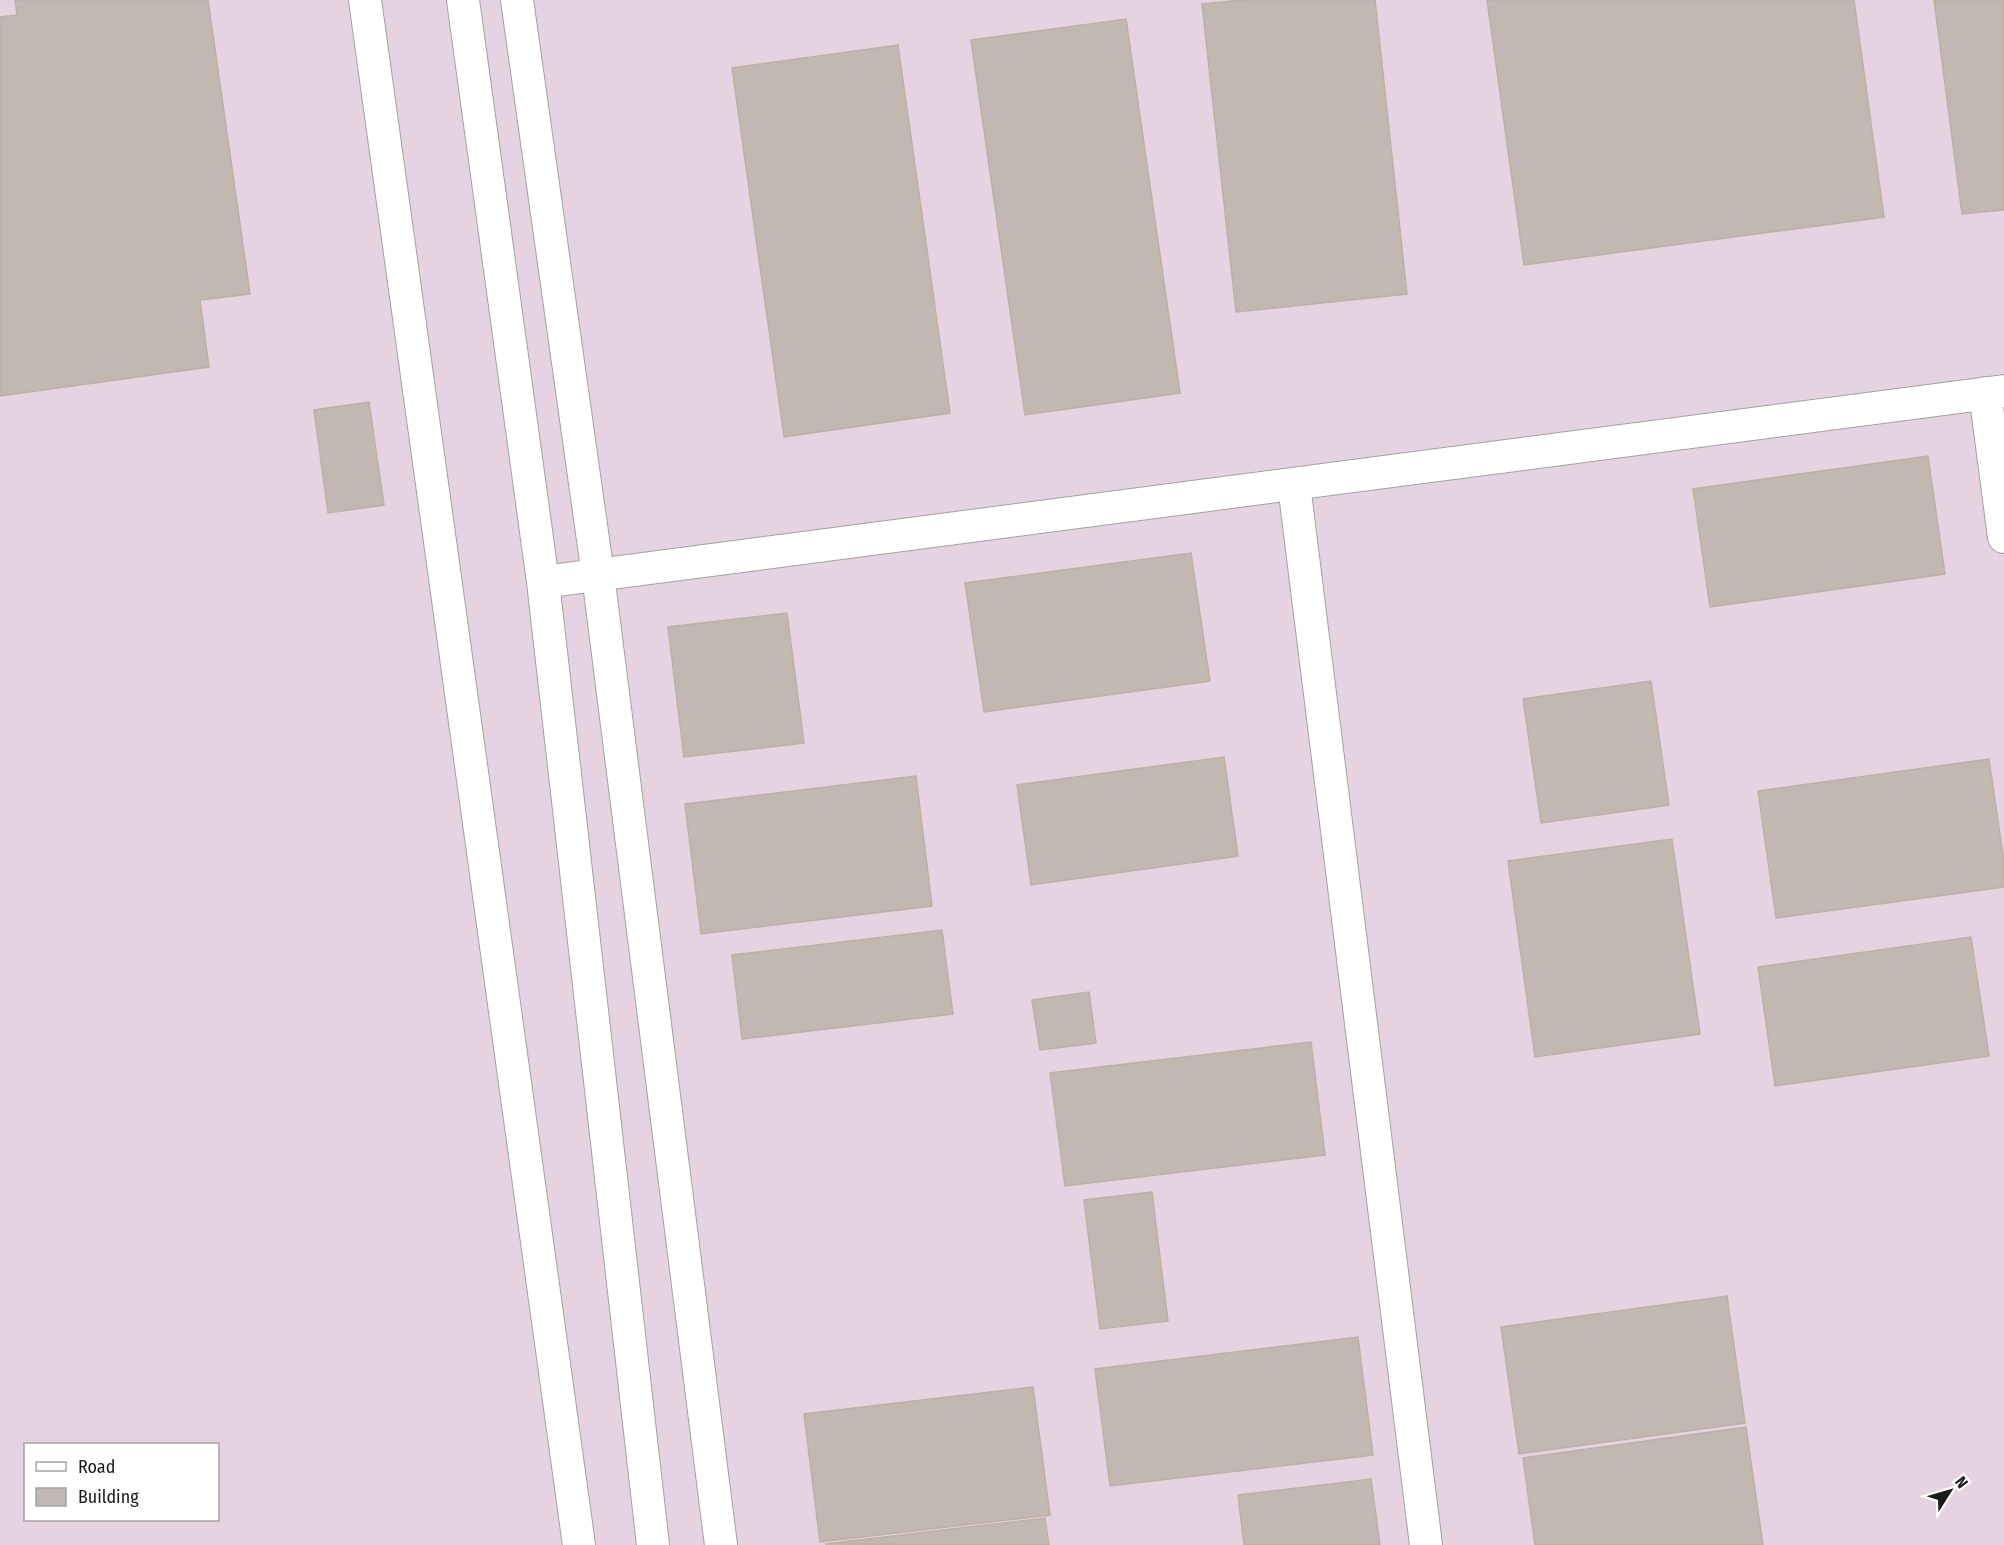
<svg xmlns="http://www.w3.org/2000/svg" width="2004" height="1545" font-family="'Fira Sans Condensed',sans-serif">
	<rect width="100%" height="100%" fill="#ece9e1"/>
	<path fill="#e5d3e1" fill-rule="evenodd" d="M0,0h2004v1545h-2004zM26,1444h192v76h-192z"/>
	<path fill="#c0b8b1" stroke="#bdb0a4" stroke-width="1.5" d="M15,0h193l42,294 -50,6 9,67 -209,29v-379l17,-2z
		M1242,0h133l32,294 -171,18 -34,-308z
		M1487,0h367l30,217 -360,48z
		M1934,0h70v210l-42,4z
		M1126,19l54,374 -155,22 -54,-375z
		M898,45l52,368 -166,24 -52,-369z
		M369,402l15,103 -56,8 -14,-103z
		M1928,456l17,118 -235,33 -17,-118z
		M1191,553l19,128 -226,31 -19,-129z
		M787,613l17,130 -120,14 -16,-130z
		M1651,681l18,124 -128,18 -18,-124z
		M1224,757l14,99 -207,29 -14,-100z
		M1989,759l15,103v25l-228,31 -18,-127z
		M916,776l16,130 -231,28 -16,-130z
		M1672,839l28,195 -165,23 -27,-196z
		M942,930l11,84 -211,25 -10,-84z
		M1971,937l18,119 -214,30 -17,-119z
		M1089,992l7,51 -56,7 -8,-50z
		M1311,1042l14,113 -260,31 -15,-113z
		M1152,1192l16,129 -68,8 -16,-129z
		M1727,1296l18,127 -226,31 -18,-127z
		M1358,1337l15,118 -263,31 -15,-117z
		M1033,1387l17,128 -230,27 -16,-128z
		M1746,1427l17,118h-228l-12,-87z
		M1371,1479l9,66h-136l-6,-50z
		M1045,1518l4,27 -224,-1z"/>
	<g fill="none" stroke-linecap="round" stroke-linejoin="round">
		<g stroke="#a2a2a2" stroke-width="34">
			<path id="street" d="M365,0l214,1545
				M463,0l80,582 110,963
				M517,0l81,575 123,970
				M1985,393l19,144
				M1294,485l132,1060
				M543,582l1461,-191"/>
		</g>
		<use href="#street" stroke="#fff" stroke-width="32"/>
	</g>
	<rect x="24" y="1443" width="195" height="78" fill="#ffffff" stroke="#a4a4a4" stroke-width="1.5"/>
	<rect x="36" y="1462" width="30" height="9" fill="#ffffff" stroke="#a4a4a4" stroke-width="1.5"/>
	<text x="78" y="1473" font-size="18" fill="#1b1b1b">Road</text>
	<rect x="36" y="1488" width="30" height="18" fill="#c0b8b1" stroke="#a4a4a4" stroke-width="1.5"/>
	<text x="78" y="1503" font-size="18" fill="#1b1b1b">Building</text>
	<g transform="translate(1950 1491) rotate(53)" stroke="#ffffff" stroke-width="4.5" paint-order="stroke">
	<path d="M0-4.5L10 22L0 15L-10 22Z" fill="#1b1b1b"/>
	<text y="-9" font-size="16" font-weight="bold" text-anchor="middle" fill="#1b1b1b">N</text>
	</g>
</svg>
